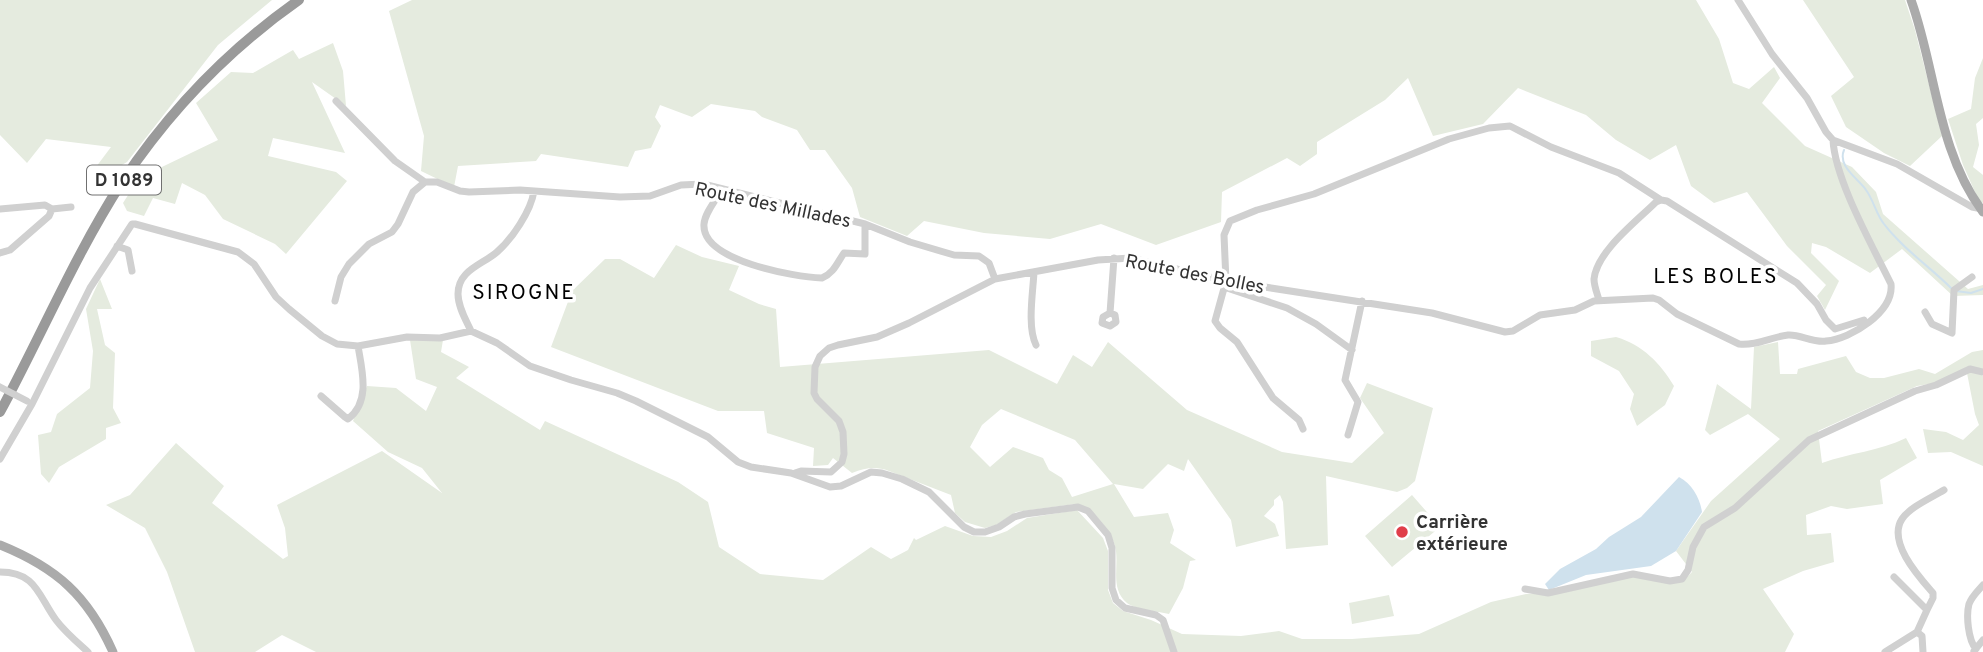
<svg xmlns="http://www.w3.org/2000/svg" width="1983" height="652" font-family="Overpass,sans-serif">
	<rect width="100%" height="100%" fill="#fff"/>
	<path fill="#e5ebdf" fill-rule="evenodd" d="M0,0h272l-54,45 -91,117 -29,17 -8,-4 21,-28 -65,-8 -19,24 -27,-28z
		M412,0h1284l23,39 14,44 16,6 25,-22 6,11 -18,25 43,43 47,21 24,25 7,22 85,75 15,-4v10l-30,1 -51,-47 -32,24 -44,-26 -14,-4 -1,10 28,28 -14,29 -8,-14 9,-11 -39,-39 -40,-54 -33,11 -23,-17 -15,-41 -26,15 -34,-20 -30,-25 -68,-27 -35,36 -50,12 -25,-58 -23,22 -68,42v12l-17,12 -13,-8 -65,34 -1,30 -65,23 -55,-21 -51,15 -66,-6 -60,-12 -17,15 -47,-19 -8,-29 -27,-38h-15l-13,-20 -35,-13 -7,-6 -44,-7 -19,13 -32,-12 -5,12 6,9 -10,22 -16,3 -7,16 -87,-13 -5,7 -78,5 -4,21 -33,-16 3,-35 -35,-125z
		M1803,0h102l10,30 27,106 -32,30 -26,-13 -38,-26 -15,-31 23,-19z
		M333,43l10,28 3,35 -34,-24 33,71 -72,-15 -5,18 68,16 11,9 -61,73 -11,-10 -52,-25 -18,-24 -23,-12 -7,21 -22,-6 -9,18 -17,-5 -4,-8 16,-25 79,-38 -22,-37 35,-31 22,1 40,-23 6,9z
		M1983,58v60l-7,6 3,21 -6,22 10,8v28l-4,-2 -16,-36 -15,-46 23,-10 4,-31z
		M676,245l26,12 37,9 -10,24 30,14 17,5 4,58 209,-17 68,34 16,-29 19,12 16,-25 79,68 95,42 70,11 32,-30 -24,-35 7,-15 66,25 -18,73 -8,7 -10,4 -71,-16 2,69 -42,4 -3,-47 -3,-7 -6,5v5l-10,11 11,8 4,12 -43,11 -5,-27 -43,-61 -4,12 -16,-7 -25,25 -29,-5 20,33 34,-4 6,17 -4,13 26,17 -6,1 -7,27 -14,26c-12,-3 -33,-4 -42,-11 -18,-15 -7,-38 -12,-57 -3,-11 -10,-20 -17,-28 -7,-8 -13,-13 -23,-14l-59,8 -20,13 -11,3 -20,-6 -10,-9 -4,-18 -62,-24c-14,-5 -23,-3 -37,2l-19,-15 -5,7 -15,1 1,-18 -47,-15 -3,-22h-46l-167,-64 21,-56 33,-32h15l34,19zM1001,409l74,31 38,44 -41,13 -10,-19 -13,-8 -6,-12 -30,-11 -23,20 -20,-20 12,-22z
		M100,279l12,30h-15l8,36 10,8 -2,55 8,15 -15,5v11l-47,28 -10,16 -8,-9 -3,-39 13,-3 6,-18 33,-26 3,-37 -7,-42z
		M1616,337c27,8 44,26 58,49l-9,19 -28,21 -7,-17 4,-15 -15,-23 -28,-15v-15z
		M410,340h33l-2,12 28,15 -13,11 84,52 5,-9 133,61 30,20 11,45 41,27 63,6 48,-33 20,12 17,-9 6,-12 2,2 29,-14 28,10 18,1 16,-6 20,-13 50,-8 26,28 5,13v39l5,13 10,8 28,9 31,14 59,2 38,-5 23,8h50l67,-5 72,-32 35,-8 40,-2 73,-17 45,5 8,-8 -16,-21 35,-50 69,-62 -32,-25 -38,21 -5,-5 12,-46 34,25 3,-62 24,-5 2,32h17l1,-5 48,-13 10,16 14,6h14l35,-9 16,5 37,-22 11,-2v19l-5,3 5,4v90l-32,-14 -23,1 -5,-24 23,3 17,8 16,-15 -4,-11 -9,-46 -31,15 -18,3 -99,45 4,32c28,-10 57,-12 84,-25l11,20 -37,22 3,24 -36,5 -16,-3 -25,9 1,20 24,-2 3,29 -31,9 -40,18 31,45 -9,18h-1469l-34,-17 -27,17h-60l-28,-80 -22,-44 -39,-23 24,-10 46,-52 48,43 -12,17 71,56 5,-3 -3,-28 -8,-23 105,-54 60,42 -20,-25 -34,-16 -35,-31 14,-35 29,2 30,23 11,-24 -21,-8z
		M1412,495l28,32 -48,40 -27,-31z
		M1389,595l5,21 -42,8 -3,-21z"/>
	<path fill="#cfe1ed" d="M1679,477c13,7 21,21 23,35l-26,39 -25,15 -65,9 -37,15 -4,-6 15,-15 36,-20 13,-12 32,-20z"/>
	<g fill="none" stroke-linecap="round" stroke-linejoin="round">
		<path stroke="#cfe1ed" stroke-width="2" d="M1844,150c-7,17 15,29 22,40 8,11 10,24 18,34 19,25 45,42 67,64
			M1956,291l15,2 12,-4"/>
		<path stroke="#d0d0d0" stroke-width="7" d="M1738,0l34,54 35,44 19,34 7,8 64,24 75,43 10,2
			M336,101l59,60 30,21
			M722,189c-5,10 -17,23 -18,35 -3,37 91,53 118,54 12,-5 15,-15 22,-25l21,1v-30
			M0,209l45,-4 7,4
			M52,209l19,-2
			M117,246l11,4 4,21
			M0,253l10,-3 39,-34 3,-7
			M1034,272c-1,20 -7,55 2,73
			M1224,287l63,21 29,16 36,26
			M1599,300c-2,-7 -5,-14 -5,-21 3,-28 43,-58 62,-77l5,-2 6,1 130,82 20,21 9,16 9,9 29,-9
			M335,301l6,-24 8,-13 20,-20 23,-12 6,-8 15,-32 12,-10h12l23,9 9,1 51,-2 100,7 30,-1 31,-11 22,-1 162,40 45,18 44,13 25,1 10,7 6,16
			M1925,312l7,12 20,9 2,-43 18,-13
			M1110,313l5,2 1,7 -6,4 -8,-3 1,-6 7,-4 4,-55
			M471,331c-5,-11 -13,-24 -13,-37 0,-24 24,-29 39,-42 15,-13 34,-41 37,-61
			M321,396l24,21 3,2c23,-17 14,-49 10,-73
			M1303,429l-4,-9 -26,-22 -36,-56 -17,-14 -5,-7 11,-40 -2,-46 6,-14 27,-11 57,-16 135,-55 40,-11 21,-2 41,21 68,26 42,27
			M1348,435l10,-33 -13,-22 17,-79
			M0,459l32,-55 58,-116 42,-64h3l103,28 16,12 22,33 13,12 33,27 15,8 21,2 49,-9 33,1 31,-7 26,12 33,23 41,14 46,13 19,8 72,36 30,25 13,5 40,6 39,14 11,-1 30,-14 11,1 20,6 27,13 35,35 10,5h11l14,-5 15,-10 11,-3 53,-7 10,4 20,24 4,13v40l4,12 9,8 31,7 7,5 11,32
			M795,473l6,-2 30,1 11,-10 2,-8 -1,-22 -4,-11 -22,-22 -3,-6 1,-26 5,-11 9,-8 9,-3 39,-8 32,-14 86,-44 103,-19 33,-2 95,23 206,32 73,19 8,-1 27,-16 35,-5 19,-9 59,-3 6,2 18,14 62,30c17,2 32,-7 49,-9 12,-1 25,8 38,6 25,-2 68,-29 65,-57 -18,-37 -56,-104 -58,-144
			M0,572c36,0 38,23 56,48 9,12 21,22 32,32
			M1525,589l23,4 85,-19 37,7 12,-2 6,-9 5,-23 11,-20 31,-19 74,-68 106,-49 21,-6 34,-16 13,3
			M1927,610l6,-12v-5c-14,-16 -46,-51 -31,-74 8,-12 29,-21 42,-29
			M1917,632l5,4 1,16
			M1976,649c-8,-9 -10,-34 -7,-45 3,-8 9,-13 14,-19
			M1974,651l9,-11
			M1885,652l32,-20 10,-22 -33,-33"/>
		<path stroke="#ababab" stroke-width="9" d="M1911,0c25,69 26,151 72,212
			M0,545c57,23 88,51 113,107"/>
		<path stroke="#9a9a9a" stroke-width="10" d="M0,412c41,-76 75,-157 122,-230 48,-72 107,-133 177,-182"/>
		<path stroke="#d0d0d0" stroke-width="7" d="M0,387l27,14"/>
	</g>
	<circle fill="#e03e4a" stroke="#fff" stroke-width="2.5" cx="1402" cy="532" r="7"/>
	<g text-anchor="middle" stroke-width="7" stroke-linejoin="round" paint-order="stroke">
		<rect fill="#fff" stroke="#707070" stroke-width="2" x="87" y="165.5" width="74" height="29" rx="5"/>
		<g font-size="18" font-weight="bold" fill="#333">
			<text x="124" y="186">D 1089</text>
		</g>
		<g font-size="19" fill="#333" stroke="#fff">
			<text transform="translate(773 204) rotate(12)" y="7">Route des Millades</text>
			<text transform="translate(1195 273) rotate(11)" y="7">Route des Bolles</text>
		</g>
		<g font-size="19" font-weight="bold" fill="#333" stroke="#fff" text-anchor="start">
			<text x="1416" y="528">Carrière<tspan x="1416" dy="22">extérieure</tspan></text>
		</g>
		<g font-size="21" letter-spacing="2" fill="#000" stroke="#fff">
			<text x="1716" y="283">LES BOLES</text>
			<text x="524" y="299">SIROGNE</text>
		</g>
	</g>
</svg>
